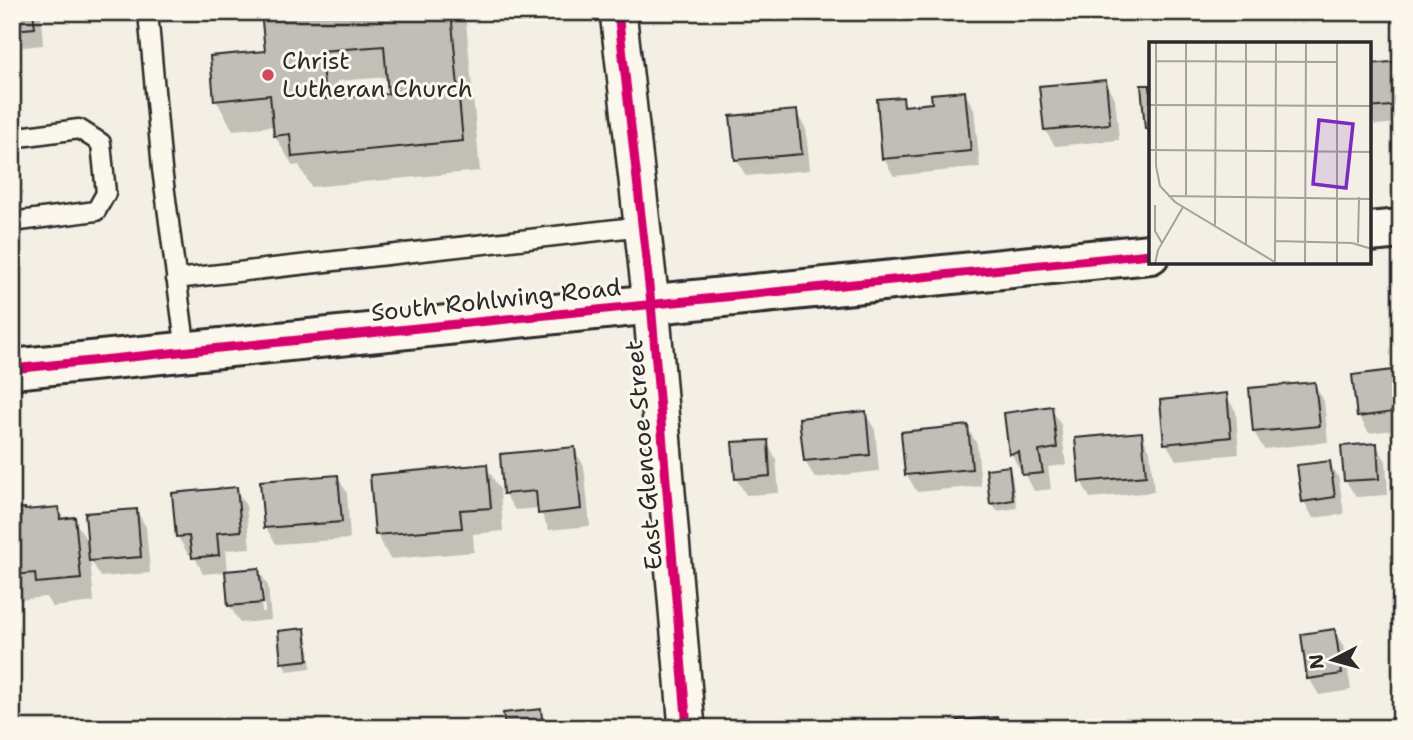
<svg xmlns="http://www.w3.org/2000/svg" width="1413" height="740" font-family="'Shantell Sans',sans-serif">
	<rect width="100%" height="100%" fill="#f3efe4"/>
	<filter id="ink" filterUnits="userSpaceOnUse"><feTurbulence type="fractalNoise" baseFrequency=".0143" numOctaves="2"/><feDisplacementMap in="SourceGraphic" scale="14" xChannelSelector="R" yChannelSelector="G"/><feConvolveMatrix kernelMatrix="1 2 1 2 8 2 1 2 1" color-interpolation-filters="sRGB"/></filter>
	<g filter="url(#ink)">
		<path fill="#0003" fill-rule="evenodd" d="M12,12h44l-15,3 2,30 -20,2 -9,-17z
			M263,12h202l15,159 -169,16 -12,-22 -6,1 -18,-30 -1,-10 -41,4 -17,-30 51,-48zM388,77l2,18 -51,4 -2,-18z
			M1401,63v60l-26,2 -6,-10v-49z
			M1105,82l10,16 4,42 -64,6 -10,-16z
			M1150,86v50l-4,-7 -3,-42z
			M964,92l10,17 6,58 -86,9 -10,-17 18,-60 5,9 27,-3z
			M796,112l10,17 4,41 -64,6 -9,-16z
			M1401,371v58l-32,4 -10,-17z
			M1314,384l10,17 4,41 -64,7 -10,-17z
			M1226,395l10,17 3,42 -63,6 -10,-17z
			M1051,408l10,17 5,40 -18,2 3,22 -17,2 -11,-22 -3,1 -9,-17z
			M865,413l10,17 4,41 -64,7 -10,-17z
			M967,427l10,17 4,42 -64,6 -10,-17z
			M1141,434l9,17 4,41 -64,6 -9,-17z
			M767,442l9,17 3,34 -33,2 -10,-17z
			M1376,445l10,16 2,34 -32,2 -10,-16z
			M574,449l10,17 6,60 -41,4 -10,-22 -24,2 -10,-16z
			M1329,463l10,16 5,35 -31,4 -9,-17z
			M486,466l14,24 3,41 -30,3 1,18 -84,7 -13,-24z
			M1008,468l4,8 5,32 -20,3 -5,-8z
			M337,476l10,17 3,46 -74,5 -10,-16z
			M236,489l10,17 4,42 -24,2 2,23 30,-4 10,17 3,34 -31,3 -10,-17 -4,-34 -23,2 -10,-21 -5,1 -10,-17zM259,585h4l2,27h-3z
			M58,509l7,11 9,-1 16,27 46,-36 10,17 4,46 -49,4 -11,-18 4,43 -42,5 -6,-10 -28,3 -6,-9v-81l13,2z
			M304,630l4,8 3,30 -24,3 -4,-9z
			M1334,631l10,16 7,43 -32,5 -10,-17z
			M540,711l9,17h-43z"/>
		<path fill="#c0beb6" stroke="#2b2b2b" stroke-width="2" fill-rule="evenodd" d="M12,12h21l2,16 -23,2z
			M261,12h190l12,129 -171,16 -2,-23 -16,2 -4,-41 -56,6 -4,-45 55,-5zM384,46l4,48 -63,5 -4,-48z
			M1401,61v44l-32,3v-44z
			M1106,80l4,44 -66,6 -5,-44z
			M1141,85h9v44h-5z
			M965,91l6,60 -89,8 -5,-60 26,-2 1,9 28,-3 -1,-9z
			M797,110l5,44 -67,6 -5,-44z
			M1401,369v42l-44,6 -5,-42z
			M1315,382l5,44 -67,6 -4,-44z
			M1227,393l4,44 -67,7 -4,-44z
			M1052,406l5,42 -18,3 4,22 -21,2 -3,-23 -10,2 -5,-41z
			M866,411l4,44 -66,6 -5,-43z
			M968,425l4,44 -67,6 -4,-43z
			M1142,432l4,44 -67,6 -4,-44z
			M768,440l2,36 -35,3 -3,-37z
			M1377,443l2,36 -35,2 -3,-35z
			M575,447l6,62 -43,5 -2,-23 -33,3 -3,-40z
			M1330,461l5,36 -33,5 -5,-37z
			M487,464l4,44 -31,2 2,18 -87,7 -5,-60z
			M1009,466l4,34 -23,4 -4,-35z
			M338,475l4,47 -78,6 -4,-47z
			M237,487l4,44 -24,2 2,22 -27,3 -3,-22 -13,1 -4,-44z
			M59,507l1,12 15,-2 6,62 -45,4 -1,-10 -23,2v-66l13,-1v2z
			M137,509l4,48 -52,4 -4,-48z
			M259,568l4,35 -35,3 -3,-35z
			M305,628l3,32 -27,3 -3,-32z
			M1335,629l7,45 -35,5 -6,-45z
			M541,709l2,19h-38l-2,-15z
			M997,717l1,11h-40v-8z
			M897,719l1,9h-27l-1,-5z"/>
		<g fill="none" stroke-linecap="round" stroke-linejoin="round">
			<g stroke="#2b2b2b" stroke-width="23">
				<path id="service" d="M148,12l14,157 24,182
					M12,138l67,-9 22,14 5,50 -10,18 -84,11
					M176,279l467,-53"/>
			</g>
			<g stroke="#2b2b2b" stroke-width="40">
				<path id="minor" d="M618,12l33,291 36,425"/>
			</g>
			<g stroke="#2b2b2b" stroke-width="44">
				<path id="tertiary" d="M1369,232l32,-3
					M12,369l1138,-115"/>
			</g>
			<use href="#service" stroke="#fbf7ec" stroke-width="18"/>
			<use href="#minor" stroke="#fbf7ec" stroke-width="35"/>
			<use href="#tertiary" stroke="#fbf7ec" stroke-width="38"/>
			<g stroke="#fbf7ec" stroke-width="13">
				<path id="cycleway" d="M618,12l33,291 36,425
					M12,369l1138,-115"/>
			</g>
			<use href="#cycleway" stroke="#d6006c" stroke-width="9"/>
		</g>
	</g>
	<circle fill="#d1495b" stroke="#fbf7ec" stroke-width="2.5" cx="268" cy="75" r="7"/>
	<g text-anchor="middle" stroke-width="6" stroke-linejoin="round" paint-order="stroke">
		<g font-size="24" fill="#2b2b2b" stroke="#fbf7ec" text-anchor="start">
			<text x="282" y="69">Christ<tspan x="282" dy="28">Lutheran Church</tspan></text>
		</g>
		<g font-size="24" fill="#2b2b2b" stroke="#fbf7ec">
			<text transform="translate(496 300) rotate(-6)" y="8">South Rohlwing Road</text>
			<text transform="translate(644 455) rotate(-95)" y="8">East Glencoe Street</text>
		</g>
	</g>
	<g transform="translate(1149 42)">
		<rect width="222" height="222" fill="#f3efe4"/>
		<path fill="none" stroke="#a3a19a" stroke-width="2" d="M7,0v124l4,20 15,16 103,62M188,0v222M7,19l180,1M0,63l223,1M0,108l223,2M37,153v-153M19,154l204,3M6,163v26l7,12M66,183l1,-183M126,199l77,2 20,6M209,201l1,-46M97,202v-202M126,219l1,-219M6,222l3,-14 25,-43M156,222l1,-222"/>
		<path fill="#7b2cbf" fill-opacity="0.15" stroke="#7b2cbf" stroke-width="3.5" d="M170,78l34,4 -7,64 -33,-4z"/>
		<rect width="222" height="222" fill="none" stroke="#2b2b2b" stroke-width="3.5"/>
	</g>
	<rect width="1413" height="740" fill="none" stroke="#fbf7ec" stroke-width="42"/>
	<rect x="21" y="21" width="1371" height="698" fill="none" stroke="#2b2b2b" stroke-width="2.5" filter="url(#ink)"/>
	<g transform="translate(1333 660) rotate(264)" stroke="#fbf7ec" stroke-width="5" paint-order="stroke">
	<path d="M0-5L12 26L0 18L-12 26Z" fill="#2b2b2b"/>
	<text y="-10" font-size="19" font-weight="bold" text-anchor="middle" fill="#2b2b2b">N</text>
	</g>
</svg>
